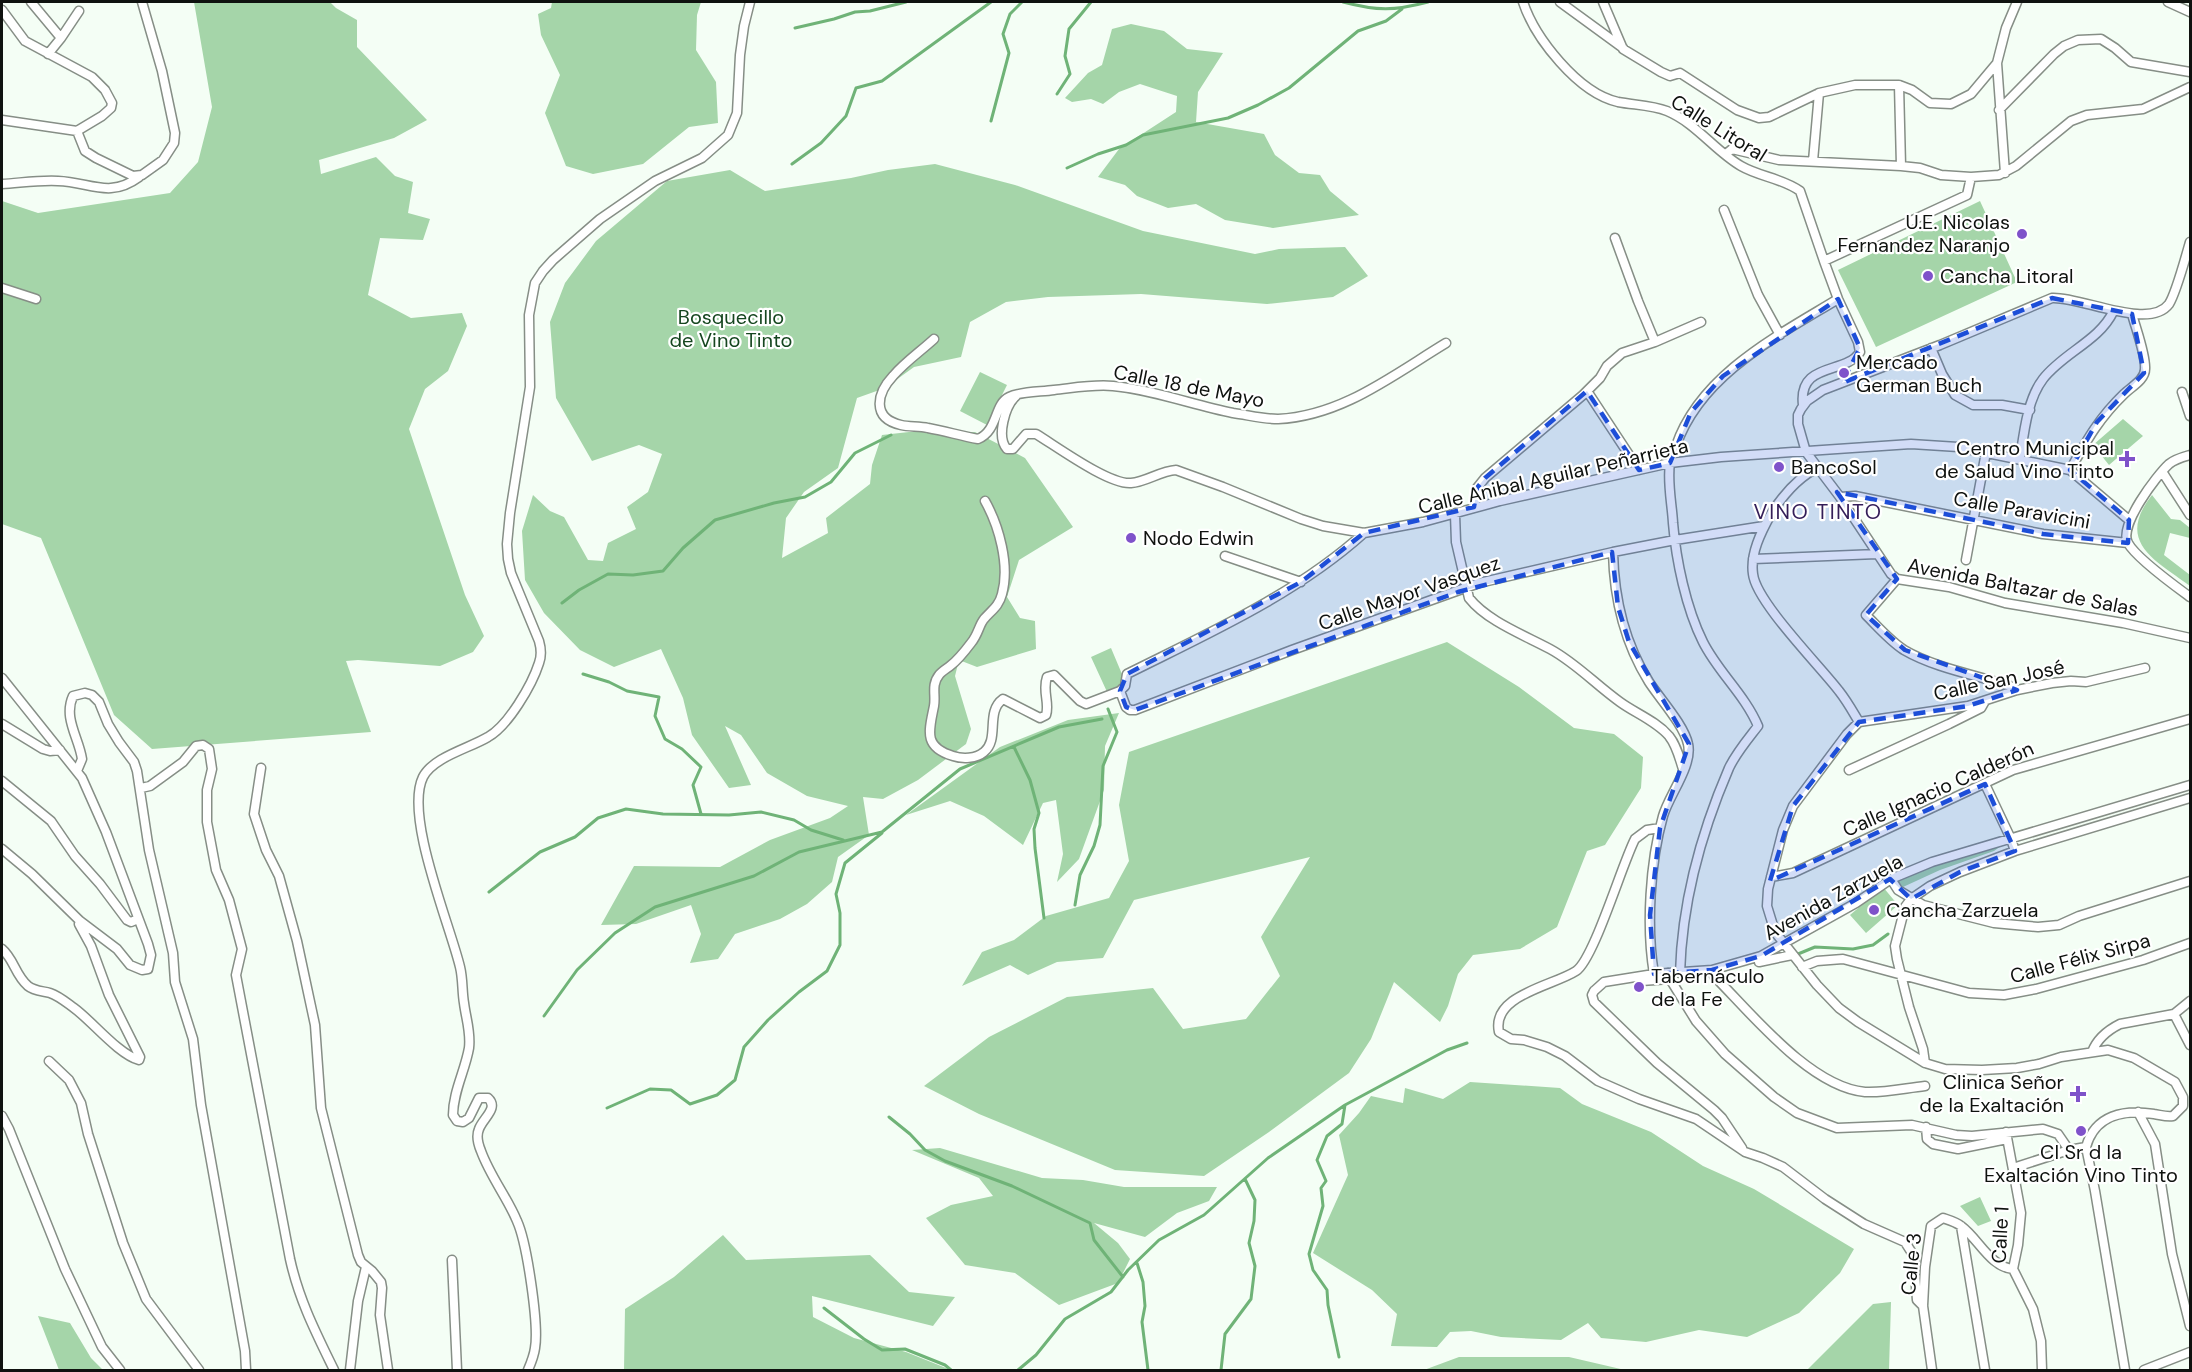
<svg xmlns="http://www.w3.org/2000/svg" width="2192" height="1372" font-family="'DM Sans',sans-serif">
	<rect width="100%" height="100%" fill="#f4fef5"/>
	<path fill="#a5d5a9" d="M194,2h136l6,6 21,12v27l70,73 -33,18 -75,22 2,14 55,-17 19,19 18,6 -5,31 22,6 -7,21 -43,-2 -12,57 43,23 51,-5 5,13 -19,45 -23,18 -16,40 56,166 19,41 -11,16 -33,14 -82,-6 -12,1 25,71 -219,17 -38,-34 -73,-177 -39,-14v-323l36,12 132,-20 28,-31 14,-55z
		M552,2h149l-4,13 -1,35 20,32 2,41 -29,4 -46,37 -50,10 -27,-8 -21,-53 15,-38 -19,-40 -3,-21 13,-6z
		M1131,24l33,7 23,18 36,4 -25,39 -2,30 68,12 11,21 24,18 21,2 10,16 29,24 -86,13 -48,-8 -29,-16 -28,4 -31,-12 -12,-11 -27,-8 21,-28 57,-37 1,-16 -37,-12 -21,8 -16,12 -12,-5 -19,3 -7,-4 23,-25 14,-8 10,-36z
		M935,164l80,21 128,46 112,23 24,-5 66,-2 23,29 -35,21 -66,7 -126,-10 -93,3 -42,5 -36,20 -9,35 -47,10 -29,21 -28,10 -19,70 -34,24 -18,26 -4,40 46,-25 -2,-15 44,-34 2,-19 10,-30 27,-3h66l50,26 48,69 -54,33 -12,37 13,21 15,3 1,28 -59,18 -18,-7 -4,16 16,53 -5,15 -48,36 -35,19 -20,-2 6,38 -31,22 -6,25 -25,22 -27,15 -45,15 -17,25 -28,4 11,-29 -10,-29 -55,19 -35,1 33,-59 86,1 50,-27 60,-22 18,-12 -41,-10 -40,-23 -26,-38 -16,-9 26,59 -22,3 -37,-53 -9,-37 -22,-49 -47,18 -34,-17 -36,-37 -19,-33 -3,-49 11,-36 17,16 14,6 24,43 15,1 5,-18 28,-14 -9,-22 21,-15 14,-38 -23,-9 -47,16 -36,-63 -6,-76 15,-39 31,-42 71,-60 63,-11 35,21 86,-13 37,-8z
		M1980,201l37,81 -141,65 -38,-77z
		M980,372l27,13 -20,40 -27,-14z
		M2123,419l20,17 -34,29 -16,-20z
		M2152,495l19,24 9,1 10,8v10l-20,-5 -6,22 26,20v11c-35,-26 -75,-44 -38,-91z
		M1447,642l72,45 55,41 40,6 29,23 -2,31 -36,57 -18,6 -30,76 -37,22 -47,6 -15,19 -10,32 -8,16 -46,-40 -23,57 -22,34 -80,59 -65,44 -89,-6 -136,-56 -55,-28 65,-49 78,-40 86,-9 30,41 63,-10 34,-43 -19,-39 49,-80 -176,43 -31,58 -46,4 -29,13 -18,-10 -48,21 20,-34 32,-12 32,-24 63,-18 20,-37 -10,-56 10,-53z
		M1111,648l16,38 -19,8 -17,-37z
		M1119,713l-14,33 -1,44 -25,69 -22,23 6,-28 -7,-54 -13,3 -20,42 -39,-29 -34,-15 -44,14 94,-68 68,-27z
		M2000,842l1,4 -7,5 -54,19 -37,17 -5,-3v-5l13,-9z
		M1883,887l15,18 -32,28 -16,-18z
		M1470,1082l90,6 22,16 69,28 52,34 51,23 100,60 -14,24 -41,40 -52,24 -48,-7 -53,12 -45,-4 -13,-15 -27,17 -60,-3 -30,-6 -21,1 -13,15 -46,-1 6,-32 -25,-24 -59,-37 35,-78 -9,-40 20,-22 12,-17 32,7 2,-15 38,11z
		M940,1148l102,30 41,2 41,7h93l-8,14 -32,12 -32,24 -51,-14 24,20 12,16 -12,24 -59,22 -44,-32 -50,-8 -39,-47 25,-13 42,-9 -14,-18 -67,-28z
		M1980,1197l11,24 -13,5 -18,-20z
		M723,1235l23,25 124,-5 39,37 46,5 -22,29 -121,-30 1,21 41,21 52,14 45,18h-327l1,-61 49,-32z
		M1891,1302l-2,68h-82l66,-66z
		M38,1316l32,7 21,35 12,12h-44z
		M1459,1357h110l56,13h-201z"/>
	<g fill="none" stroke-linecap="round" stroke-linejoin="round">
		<path stroke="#6fb377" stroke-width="3" d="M1343,2c34,9 51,9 85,0
			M795,28l39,-9 21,-7 15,-1 36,-9
			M1057,94l13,-20 -5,-18 4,-27 22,-27
			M991,121l18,-68 -6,-19 7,-20 12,-12
			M792,164l29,-21 25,-27 10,-28 26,-7 109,-79
			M1067,168l31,-14 28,-9 17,-10 85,-17 30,-13 31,-17 69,-57 28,-10 16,-12
			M562,603l17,-13 29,-16 25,1 30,-4 20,-23 32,-28 59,-17 31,-6 26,-15 24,-29 36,-18
			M583,674l26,8 18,9 32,6 -4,19 10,23 17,10 19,18 -8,18 8,29
			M1014,747l16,33 9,33 -5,16 1,19 9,70
			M489,892l51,-40 35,-15 23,-19 28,-9 37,5 66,1 32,-3 33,8 17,10 32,10
			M1075,905l5,-30 14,-29 6,-21 3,-59 14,-34 -9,-23
			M1798,954l17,-7 38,2 20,-4 15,-11
			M544,1016l33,-46 38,-37 40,-26 99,-31 45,-24 83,-20 78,-63 99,-42 43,-8
			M607,1108l43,-19 21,1 19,14 27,-9 18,-15 9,-33 24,-27 31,-28 28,-21 13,-26v-32l-4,-19 9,-31 37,-30
			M889,1117l21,17 15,16 20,11 67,25 78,37 4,17 29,37
			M1137,1263l6,19 2,24 -3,16 6,48
			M824,1308l40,31 18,11 23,-1 40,16 6,5
			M1339,1357l-11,-52 -1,-15 -14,-20 -4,-16 14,-48 -2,-18 5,-7 -9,-21 10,-24 15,-12 3,-19
			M1018,1370l18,-15 29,-36 46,-27 17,-22 31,-30 45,-25 64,-57 77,-53 102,-55 20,-7
			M1221,1370l4,-36 26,-35 4,-33 -6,-23 5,-22 1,-21 -10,-21"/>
		<g stroke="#868e86" stroke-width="11">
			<path id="minor" d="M31,2l30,36 -13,16
				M1523,2c12,36 55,91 95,100 16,3 34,3 49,9 29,12 48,40 74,55 19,11 41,12 59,25l24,70 14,38 20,43 2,10c-14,23 -62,9 -57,53
				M1560,2l63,46
				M1603,2l20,47 38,23 9,4 10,-3 57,37 22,8 10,-1 50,-24 36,-8h44l13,5 18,13 21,1 20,-10 26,-31
				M2168,2l22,10
				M2,10l23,31 67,36 13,13 7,13 -1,5 -9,8 -25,15 -75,-11
				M61,38l18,-27
				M1899,85l2,81
				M1999,110l55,-56 10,-8 14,-6 23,-1 14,9 16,14 59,10
				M77,131l8,20 11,7 37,18 9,-1 21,-15 11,-17 1,-10 -13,-62 -20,-69
				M1726,154l6,-5 47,11 122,6 19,2 21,7 30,2 28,-2 17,-9 55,-45 16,-6 56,-6 47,-22
				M1813,161l6,-68
				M2005,173l-8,-110 9,-35 11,-26
				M2,184c18,-1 37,-4 56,-3 32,1 51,18 81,-4
				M1724,210l34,85 22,40
				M1615,238l23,63 17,41
				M2190,242c-4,14 -14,51 -21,62 -20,27 -89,-8 -117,-6l-112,47 -117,45 -16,11 -6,8 -3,6v9l8,28 34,45 51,77 6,5 52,8 56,16 118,20 67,15
				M1824,261l143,-66 4,-18
				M2,288l34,11
				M934,339c-13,12 -29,23 -41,37 -16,17 -22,42 8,49 8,2 18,1 27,3 17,3 33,8 50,11 20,-8 16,-35 31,-42 13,-6 32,-5 45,-7 19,-2 40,-6 59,-4 41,4 80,19 120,27 15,2 29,6 45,6 64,-3 115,-44 168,-76
				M1931,348l11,26 13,21 18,10h29l28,5
				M1587,391l52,79
				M2182,392l8,24
				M1016,396c-11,10 -20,41 -9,53h6l13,-15h10c20,12 73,51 95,49 15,-1 29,-12 45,-13l47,17 78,32 22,7 41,7 59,-11 77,-21 170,-38 51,-6 190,-13 47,3 112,23 59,50
				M2190,455c-7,2 -15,4 -21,9 -12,11 -51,62 -41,79 8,15 47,43 62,54
				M2020,459c4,-26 7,-59 23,-80 20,-26 56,-38 70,-67
				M1819,467c-21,10 -36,28 -48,47 -10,18 -21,40 -18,60 3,28 68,93 86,117 8,10 14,21 20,31
				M2070,470c17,-30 29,-52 54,-76 7,-7 21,-14 21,-25 1,-14 -9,-40 -13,-55
				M2163,473l27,42
				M1840,497l15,-1 188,38 85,9
				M985,501c14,25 25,64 17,93 -3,12 -10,16 -18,25 -5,6 -6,16 -13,24 -6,8 -13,17 -21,23 -4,3 -9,6 -11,9 -8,10 -3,20 -5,31 -5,25 -11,41 19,50 9,3 23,3 31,-4 16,-13 1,-40 19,-53l37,19 6,-3c4,-12 -4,-24 1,-38l7,-2 26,26 6,3 34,-13 5,-5 2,-12c82,-41 168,-79 237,-141
				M1474,507l3,-19 8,-10 98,-83 17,-17 7,-12 15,-13 33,-11 46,-20
				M1455,514l1,28 13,56c18,23 55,37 81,51 26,14 46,36 70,53 15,11 36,19 49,34 8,10 10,21 14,33
				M1613,552c1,47 11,90 36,130 11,17 35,43 39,62 5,21 -19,51 -25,72 -13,46 -17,111 -9,158
				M1225,556l76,26
				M1753,559l124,-5
				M1966,560l20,-108
				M1897,579l-31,36c12,12 24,26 38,35 31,18 72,25 106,36l7,4
				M2,678l80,100 24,54 42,112 3,11 -3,14 -6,1 -12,-5 -13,-16 -37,-28 -48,-47 -30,-25
				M1120,691l6,16 4,3h5l157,-60 187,-67 134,-31 62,-12 89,-14
				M2,724l41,25 7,2 10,-1
				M261,768l-7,46 12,36 13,26 18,65 18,84 6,83 37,147 3,7 11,9 9,11 1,6 -2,27 8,55
				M1849,770l100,-46 32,-16 4,-7
				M77,771l5,-12c-3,-21 -19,-41 -9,-63l12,-3 7,2 7,7 9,22 11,18 15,20 3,9 12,79 24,103 2,29 18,57 8,66 44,246 1,19
				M2,781l49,40 24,35 25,28 27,36 4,2 7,-3
				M1985,784l26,55 4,12
				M141,788l9,-2 33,-24 13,-16 7,-1 6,4 3,20 -5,21v32l9,48 13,30 13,49 -6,26 54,284c9,41 26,74 44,111
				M1660,828l-13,2 -12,9c-13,25 -41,120 -59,132 -23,15 -85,24 -77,61l12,7 13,1 23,7 18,9 33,25 41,18 57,20 49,33 18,6 20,9 42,32 39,25 41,18 7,11 2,7 3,40 6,6
				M1771,877l22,-4 220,-103 177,-51
				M1891,879l7,11 25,15 71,18 44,4 21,-2 20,-9 111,-35
				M2,949c12,10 13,26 26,37 6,5 15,5 22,7 9,3 17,10 24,15 18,13 44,46 65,52l1,-3 -31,-62 -18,-49 -12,-22 1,-3
				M1759,962l33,-7
				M1802,967l15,-6 26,-2 126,34 35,2 32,-6 107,-29 47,-17
				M1712,970l2,6c37,37 96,111 151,116 20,1 41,-4 60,-6
				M1668,973l2,6 26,42 29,33 49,43 23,16 40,15 75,-3 44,10 16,1 71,-7 15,5 11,16
				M1680,973c2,-71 21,-140 49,-205 7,-15 19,-29 29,-42 -13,-31 -40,-54 -55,-84 -17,-34 -27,-82 -30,-119 -1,-19 -6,-41 -3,-60 0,-5 4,-12 6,-17 24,-71 101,-110 162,-147
				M1641,981l29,-2
				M1594,991l10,-9 50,-8 58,-4 49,-14 95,-53 35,-24 41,-17 258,-77
				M1594,991l-2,4 2,7 63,61 57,47 8,8 20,30
				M2174,1014l16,31
				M2092,1052c5,-13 16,-22 28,-28l54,-10 16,-13
				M49,1061l20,19 12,23 7,31 35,109 23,56 53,71
				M1925,1063l-2,-14 -14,-42 -12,-48 -2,-13 10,-39 6,-8 19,-13 30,-14 55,-21 175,-53
				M2138,1112l17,32 17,110 18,72
				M2,1116l7,13 56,140 37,78 18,23
				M1926,1127l1,12 6,5 25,5 49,-10
				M2006,1132l15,81 -3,32 -5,24 20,40 8,32 1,29
				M2013,1168l56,-18 17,-3
				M1961,1226l24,144
				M452,1260l5,110
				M350,1370l8,-69 8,-34
				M528,1370c3,-7 6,-14 7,-22 4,-23 -8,-105 -18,-127 -10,-24 -27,-45 -36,-70 -3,-7 -5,-15 -2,-22 4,-11 20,-21 9,-31h-9l-10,20 -6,4 -6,-1 -4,-6c0,-23 12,-44 16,-67 2,-16 -3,-29 -5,-45 -2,-11 -1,-24 -4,-36 -10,-42 -56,-151 -37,-190 10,-20 47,-29 65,-40 20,-11 44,-52 51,-74 3,-8 2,-15 0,-22l-28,-68 -3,-14 -1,-15 3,-31 20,-126 -1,-72 6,-32 8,-12 10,-11 47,-41 55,-38 47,-23 26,-23 9,-22 3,-58 4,-29 6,-24
				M1932,1370l-9,-64 2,-39 6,-41 12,-8c6,2 13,4 18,8 17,12 29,41 52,43
				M2125,1370l-30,-179 -9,-44c9,-32 38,-38 68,-33 7,1 12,3 19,2l10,-10v-9l-8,-15 -41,-24 -26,-8 -47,7 -22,7 -22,4 -35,2 -37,-1 -20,-6 -67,-41 -19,-14 -22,-23 -42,-53 -8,-26 1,-17 15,-59 10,-24 54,-72 12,-12 109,-16 49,-16 35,-7 19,-2 15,1 59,-14
				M2144,1370l46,-18"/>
		</g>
		<use href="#minor" stroke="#fff" stroke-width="8"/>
	</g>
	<path fill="#1d4ed8" fill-opacity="0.2" stroke="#1d4ed8" stroke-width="4.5" stroke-dasharray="12 8" stroke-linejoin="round" d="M2052,298l80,16 12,59 -47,49 -27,48 59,50 -1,23 -85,-9 -206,-42 60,87 -31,36 39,35 112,40 -49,16 -109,16 -66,84 -23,75 215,-97 30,67 -55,21 -49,27 -21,-20 -129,77 -49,14 -58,4 -4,-59 10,-87 29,-84 -60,-102 -11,-35 -6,-55 -154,40 -323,118 -9,-3 -6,-16 7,-17 174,-92 63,-49 110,-26 3,-19 8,-10 102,-87 52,79 31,-7 21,-51 32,-36 115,-77 22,49 -18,35z"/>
	<g fill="#7f52ca" stroke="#fff" stroke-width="2">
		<circle cx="2022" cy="234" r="6"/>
		<circle cx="1928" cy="276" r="6"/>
		<circle cx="1844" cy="373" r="6"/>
		<path d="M2124 450h6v6h6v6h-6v6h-6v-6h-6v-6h6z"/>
		<circle cx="1779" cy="467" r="6"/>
		<circle cx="1131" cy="538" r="6"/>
		<circle cx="1874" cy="910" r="6"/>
		<circle cx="1639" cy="987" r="6"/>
		<path d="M2075 1085h6v6h6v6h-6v6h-6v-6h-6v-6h6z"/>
		<circle cx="2081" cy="1131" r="6"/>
	</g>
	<g text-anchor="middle" stroke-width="4.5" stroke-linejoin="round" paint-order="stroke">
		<g font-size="20" fill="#0f120f" stroke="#fff">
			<text transform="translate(1719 128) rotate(32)" y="7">Calle Litoral</text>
			<text transform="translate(1189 386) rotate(11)" y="7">Calle 18 de Mayo</text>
			<text transform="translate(1553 476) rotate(-13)" y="7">Calle Anibal Aguilar Peñarrieta</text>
			<text transform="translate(2022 510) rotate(10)" y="7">Calle Paravicini</text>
			<text transform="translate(2023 587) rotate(11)" y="7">Avenida Baltazar de Salas</text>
			<text transform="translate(1409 593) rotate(-19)" y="7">Calle Mayor Vasquez</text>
			<text transform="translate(1999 680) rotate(-12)" y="7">Calle San José</text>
			<text transform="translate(1938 789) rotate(-24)" y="7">Calle Ignacio Calderón</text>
			<text transform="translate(1833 897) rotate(-29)" y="7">Avenida Zarzuela</text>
			<text transform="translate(2080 958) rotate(-15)" y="7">Calle Félix Sirpa</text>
			<text transform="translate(2000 1235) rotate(-87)" y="7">Calle 1</text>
			<text transform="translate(1911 1264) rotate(-84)" y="7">Calle 3</text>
		</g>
		<g font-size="20" fill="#0f120f" stroke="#fff" text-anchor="start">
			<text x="2010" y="229" text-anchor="end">U.E. Nicolas<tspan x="2010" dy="23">Fernandez Naranjo</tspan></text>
			<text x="1940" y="283">Cancha Litoral</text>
			<text x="1856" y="369">Mercado<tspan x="1856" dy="23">German Buch</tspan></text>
			<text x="2114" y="455" text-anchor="end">Centro Municipal<tspan x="2114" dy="23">de Salud Vino Tinto</tspan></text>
			<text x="1791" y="474">BancoSol</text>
			<text x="1143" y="545">Nodo Edwin</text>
			<text x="1886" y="917">Cancha Zarzuela</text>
			<text x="1651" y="983">Tabernáculo<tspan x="1651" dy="23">de la Fe</tspan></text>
			<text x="2064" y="1089" text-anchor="end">Clinica Señor<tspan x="2064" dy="23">de la Exaltación</tspan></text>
			<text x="2081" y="1159" text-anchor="middle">CI Sr d la<tspan x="2081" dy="23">Exaltación Vino Tinto</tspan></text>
		</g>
		<g font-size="20" fill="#15461f" stroke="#fff">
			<text x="731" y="324">Bosquecillo<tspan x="731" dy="23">de Vino Tinto</tspan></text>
		</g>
		<g font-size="21" letter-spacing="1.5" fill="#341e58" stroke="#fff">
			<text x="1818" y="519">VINO TINTO</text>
		</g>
	</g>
	<rect width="2192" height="1372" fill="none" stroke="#0f120f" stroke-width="6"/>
</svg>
